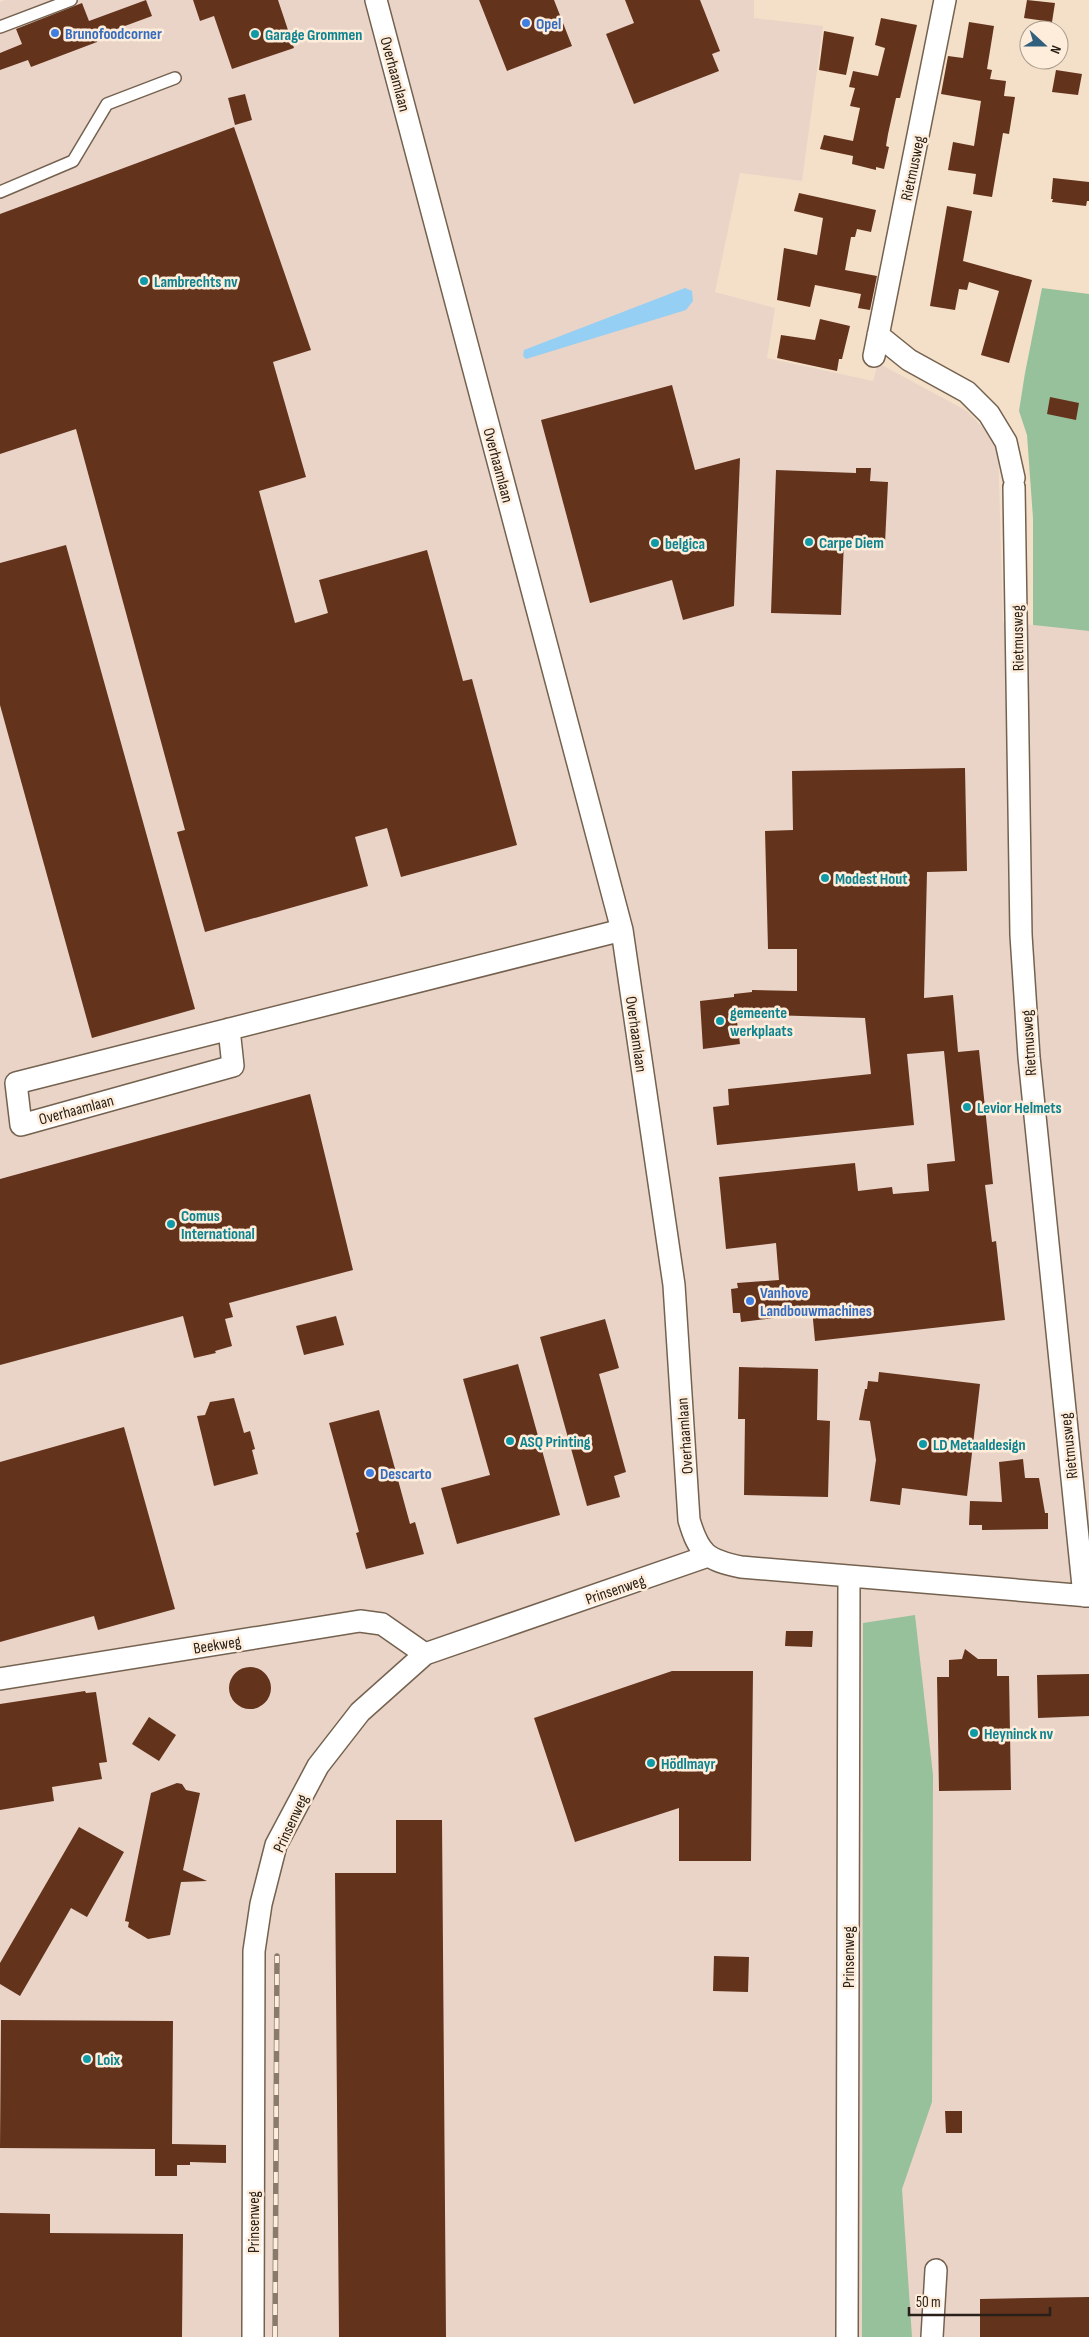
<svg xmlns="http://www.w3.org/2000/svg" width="1089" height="2337" font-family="'Sofia Sans Condensed',sans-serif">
	<rect width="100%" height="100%" fill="#f4dfc9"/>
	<path fill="#ead4c8" d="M5,0h749v18l69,8 -21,155 -62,-8 -25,119 60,16 -8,50 106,23 5,-18 89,48 31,33 5,178 86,9v1706h-1089v-2335z"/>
	<path fill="#97c19b" d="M1042,288l47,6v337l-56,-6v-107l-6,-83 -8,-24 6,-38z
		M915,1615l18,160 -1,327 -30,87 10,148h-50l1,-714z"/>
	<path fill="#95cff3" d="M685,288l7,3 1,10 -7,9 -160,49 -3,-3 1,-6z"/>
	<path fill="#64331c" d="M146,0l6,16 -57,21 2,5 -66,25 -3,-7 -28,10v-17l22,-9 -6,-15 66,-26 7,18z
		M193,0h85l16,48 -62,21 -18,-53 -14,5z
		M479,0h75l18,46 -65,25z
		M625,0h75l20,51 -8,3 7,17 -85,33 -28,-70 28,-11z
		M1027,0l28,3 -3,19 -28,-4z
		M881,18l36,7 -17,73h-4l-8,36 -2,12 3,1 -5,22 -8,-2v3l-24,-6 1,-8 -33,-7 4,-14 29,6 7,-33 -10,-2 5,-18 -6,-1 4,-16 25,5 7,-28 -10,-3z
		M969,22l25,4 -7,43 5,1 -2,9 16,2 -2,15 11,1 -6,37 -6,-1 -11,64 -19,-3 3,-20 -28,-4 5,-28 21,4 7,-45 -40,-7 7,-38 15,2z
		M824,31l30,6 -8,38 -27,-5z
		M1056,70l26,4 -4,21 -26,-3z
		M245,94l7,26 -17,5 -7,-27z
		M234,127l77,223 -38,12 33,115 -47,14 36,132 33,-10 -9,-33 108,-30 36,131 9,-2 45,166 -116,32 -14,-49 -32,9 13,49 -163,46 -28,-100 8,-2 -109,-401 -76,25v-240z
		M1053,178l36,4v19h-2l-1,5 -34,-4 1,-3h-2z
		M799,193l77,17 -5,22 -14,-3 -2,8h-4l-6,33 32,6 -7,34 -12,-2 3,-14 -46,-9 -5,22 -33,-7 7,-52 33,7 6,-37 -29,-7z
		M947,206l25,5 -9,50 69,19 -23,83 -28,-8 18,-64 -30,-9 -2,8 -8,-1 -4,21 -25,-4z
		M820,319l30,7 -8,33h-3l-2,12 -60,-13 4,-23 34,5z
		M672,385l23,85 45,-12 -6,148 -51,14 -11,-40 -82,23 -49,-183z
		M1050,397l29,6 -3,17 -29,-6z
		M856,468h15l-1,13 18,1 -3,61 -41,-2 -3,74 -70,-2 5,-143 80,3z
		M66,545l129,464 -103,29 -92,-333v-142z
		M965,768l2,103 -40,1 -3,126 29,-3 5,57 21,-2 14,134 -8,1 7,57 4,-1 9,79 -190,21 -3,-32 -29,3v5l-42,5 -1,-9h-7l-2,-24 7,-1 -1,-5 42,-3 -3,-37 -50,6 -7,-72 136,-14 3,28 34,-4 1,7 36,-3 -2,-27 28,-3 -11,-110 -37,3 7,71 -197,20 -4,-38 16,-2 -1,-16 143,-15 -6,-56 -129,-4 4,30 -37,5 -3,-48 34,-4v-3l18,-2v-2l45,1v-42h-29l-3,-118 28,-1 -1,-59z
		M310,1094l43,176 -124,33 4,14 -8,2 7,27 -17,5 1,2 -22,5 -11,-42 -183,49v-186z
		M336,1316l8,29 -40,10 -8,-29z
		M605,1319l14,49 -20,6 27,98 -12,4 6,21 -33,9 -47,-169z
		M518,1364l42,151 -103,29 -16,-56 49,-13 -27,-96z
		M739,1367l79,2 -1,51 13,1 -2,76 -84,-2 1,-76h-7z
		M879,1372l101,12 -13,112 -65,-8 -2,17 -30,-4 6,-41 -6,-39 -11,-1 6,-31h2l1,-8 10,1z
		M234,1398l10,35 6,-2 5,18 -3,1 6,24 -44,12 -17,-70 8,-1 5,-13z
		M379,1410l31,114 5,-2 9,32 -58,15 -10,-36 3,-1 -30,-109z
		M124,1427l51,182 -77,21 -4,-14 -94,26v-180z
		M1023,1459l2,19h14l6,35h3v16l-66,1v-5h-13l1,-24 32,1 -3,-40z
		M786,1631h27l-1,16 -27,-1z
		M965,1649l13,10h19v17h12l2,114 -72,1 -2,-114h12v-17l13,-1z
		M229 1688a21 21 0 1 1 42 0a21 21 0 1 1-42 0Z
		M672,1671h81l-2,190h-72v-53l-104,34 -41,-124z
		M1089,1674v42l-51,2 -1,-43z
		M85,1691l1,2 10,-1 11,70 -8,1 3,16 -50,8 2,14 -54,9v-106z
		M149,1717l27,18 -17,26 -27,-17z
		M177,1783l5,1 4,6 14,3 -17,77 24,11 -26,1 -11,53 -22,4 -20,-12 1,-5 -4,-1 26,-128z
		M396,1820h46l4,517h-107l-4,-464h61z
		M79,1827l45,25 -37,65 -16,-9 -51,88 -20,-12v-21z
		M714,1956l35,1 -1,35 -35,-1z
		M1,2020l172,1 -1,123 54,1v18l-36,-1v3h-13v11h-22v-27l-155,-1z
		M945,2111h17v22h-16z
		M0,2213l50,1v19l133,1 -1,103h-182z
		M1089,2297v40h-109v-38z"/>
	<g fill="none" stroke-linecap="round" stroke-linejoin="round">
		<g stroke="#74624f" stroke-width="14">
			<path id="lane" d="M0,27l71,-27
				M0,192l73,-31 34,-57 68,-26"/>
		</g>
		<g stroke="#74624f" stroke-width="24">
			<path id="street" d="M376,0l246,930 52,355 15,235c10,34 18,40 52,47l348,29
				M878,335l31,25 58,32 22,22 17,28 8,36
				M874,356l71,-356
				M1014,487l7,448 8,122 55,539
				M229,1029l4,37 -212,59 -5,-42 606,-153
				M0,1679l360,-58 22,3 43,30
				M253,2337l1,-386 7,-47 15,-59 42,-79 42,-54 65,-58 283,-98
				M847,2337l2,-760
				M932,2337l4,-67"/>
		</g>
		<use href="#lane" stroke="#fff" stroke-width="11"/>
		<use href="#street" stroke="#fff" stroke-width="21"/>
		<g stroke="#897b6c" stroke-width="5.5">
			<path id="rail" d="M275,2337l2,-381"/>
		</g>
		<use href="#rail" stroke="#feeddb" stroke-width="4" stroke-dasharray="11" stroke-linecap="butt"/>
	</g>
	<g fill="#3f7fe0" stroke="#feeddb" stroke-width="2">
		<circle cx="526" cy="23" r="5"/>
		<circle cx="55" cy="33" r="5"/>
		<circle cx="750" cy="1301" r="5"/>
		<circle cx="370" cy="1473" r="5"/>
	</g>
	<g fill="#0f9aa8" stroke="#feeddb" stroke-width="2">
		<circle cx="255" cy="34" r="5"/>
		<circle cx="144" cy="281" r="5"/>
		<circle cx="809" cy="542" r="5"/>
		<circle cx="655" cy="543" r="5"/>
		<circle cx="825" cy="878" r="5"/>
		<circle cx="720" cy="1021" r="5"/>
		<circle cx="967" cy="1107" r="5"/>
		<circle cx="171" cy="1224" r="5"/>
		<circle cx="510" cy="1441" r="5"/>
		<circle cx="923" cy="1444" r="5"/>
		<circle cx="974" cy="1733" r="5"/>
		<circle cx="651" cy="1763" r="5"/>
		<circle cx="87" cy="2059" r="5"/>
	</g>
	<g text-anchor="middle" stroke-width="5" stroke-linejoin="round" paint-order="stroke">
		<g font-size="16" font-weight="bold" fill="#366cbe" stroke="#feeddb" text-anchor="start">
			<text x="536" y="29">Opel</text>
			<text x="65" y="39">Brunofoodcorner</text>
			<text x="760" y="1298">Vanhove<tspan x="760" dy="18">Landbouwmachines</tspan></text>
			<text x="380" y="1479">Descarto</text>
		</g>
		<g font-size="16" font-weight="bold" fill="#0d838f" stroke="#feeddb" text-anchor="start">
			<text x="265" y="40">Garage Grommen</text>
			<text x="154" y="287">Lambrechts nv</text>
			<text x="819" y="548">Carpe Diem</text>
			<text x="665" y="549">belgica</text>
			<text x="835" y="884">Modest Hout</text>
			<text x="730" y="1018">gemeente<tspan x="730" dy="18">werkplaats</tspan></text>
			<text x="977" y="1113">Levior Helmets</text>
			<text x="181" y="1221">Comus<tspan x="181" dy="18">International</tspan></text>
			<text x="520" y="1447">ASQ Printing</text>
			<text x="933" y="1450">LD Metaaldesign</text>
			<text x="984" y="1739">Heyninck nv</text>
			<text x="661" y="1769">Hödlmayr</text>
			<text x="97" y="2065">Loix</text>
		</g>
		<g font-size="16" fill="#292119" stroke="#feeddb">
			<text transform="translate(396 74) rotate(75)" y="6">Overhaamlaan</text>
			<text transform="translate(912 168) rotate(-78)" y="6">Rietmusweg</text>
			<text transform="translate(499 465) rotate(75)" y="6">Overhaamlaan</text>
			<text transform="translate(1017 638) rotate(-91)" y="6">Rietmusweg</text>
			<text transform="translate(637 1034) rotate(82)" y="6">Overhaamlaan</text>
			<text transform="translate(1028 1043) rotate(-94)" y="6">Rietmusweg</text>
			<text transform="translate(76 1109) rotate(-15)" y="6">Overhaamlaan</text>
			<text transform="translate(684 1436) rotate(-94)" y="6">Overhaamlaan</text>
			<text transform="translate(1068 1446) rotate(-96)" y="6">Rietmusweg</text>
			<text transform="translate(615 1589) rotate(-19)" y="6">Prinsenweg</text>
			<text transform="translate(217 1644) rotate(-9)" y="6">Beekweg</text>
			<text transform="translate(290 1823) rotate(-65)" y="6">Prinsenweg</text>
			<text transform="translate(848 1957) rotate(-90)" y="6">Prinsenweg</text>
			<text transform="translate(253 2222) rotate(-90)" y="6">Prinsenweg</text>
		</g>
	</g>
	<g transform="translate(1044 45) rotate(111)"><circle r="24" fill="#feeddb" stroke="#a99b8d"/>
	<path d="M0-4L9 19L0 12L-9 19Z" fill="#31607f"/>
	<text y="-8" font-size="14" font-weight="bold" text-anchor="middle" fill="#292119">N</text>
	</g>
	<path d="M909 2307v8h141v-8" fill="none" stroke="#292119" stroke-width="2.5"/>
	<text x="916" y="2307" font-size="15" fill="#292119" stroke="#feeddb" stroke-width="4" paint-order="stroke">50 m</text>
</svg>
